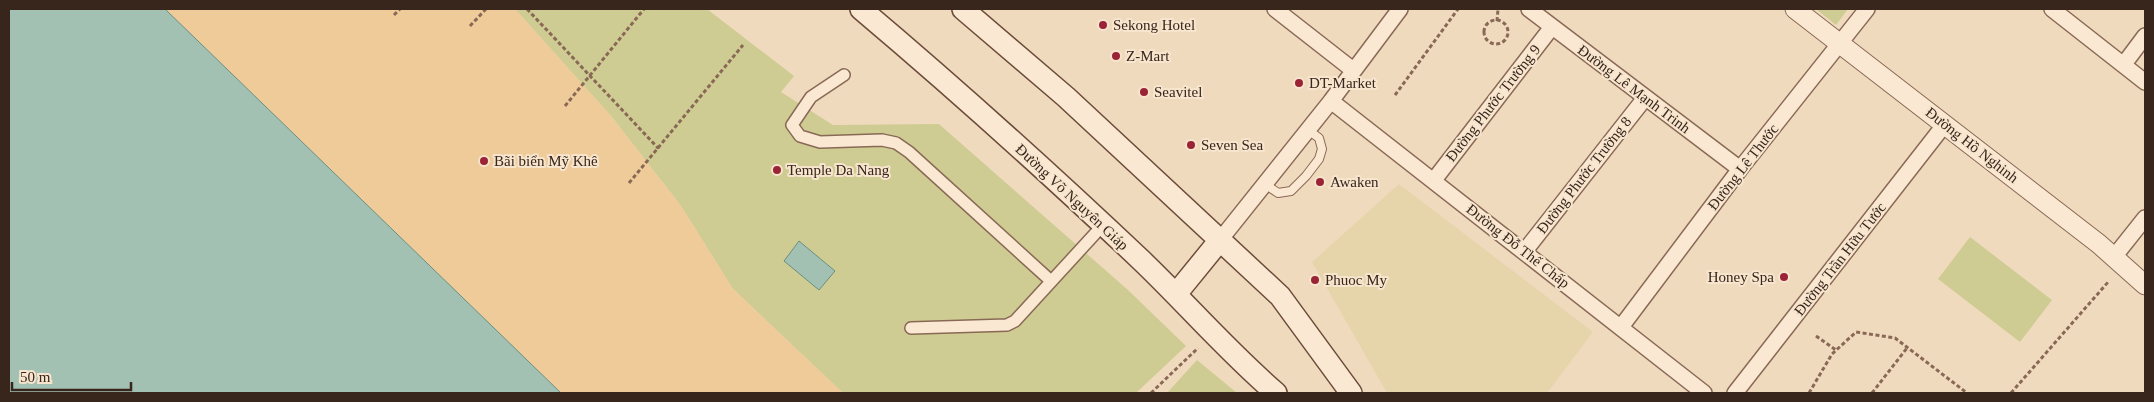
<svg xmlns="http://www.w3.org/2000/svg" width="2154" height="402" font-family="'Times New Roman',serif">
	<rect width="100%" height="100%" fill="#f0dabe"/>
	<path fill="#e6d4ab" d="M1399,184l194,148 -46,61h-160l-75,-131z"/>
	<path fill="#cecc92" d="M515,9h192l87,67 -13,16 52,33 106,-1 189,166 58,56 -50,47h-293l-110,-104 -52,-83 -70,-90z
		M1816,9h32l-12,16z
		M1970,237l82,63 -32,42 -82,-63z
		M1197,360l40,33h-70z"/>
	<path fill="#eecb99" d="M165,9h350l96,107 70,90 52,83 110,104h-282z"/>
	<path fill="#a2c1b3" stroke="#698f80" d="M9,9h156l396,384h-552z
		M799,241l36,30 -16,19 -35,-29z"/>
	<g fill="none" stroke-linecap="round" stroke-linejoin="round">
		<g stroke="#896956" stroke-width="10">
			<path id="service" d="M1265,184l13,9 13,-2 15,-15 13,-17 3,-10 -3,-11 -11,-8"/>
		</g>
		<g stroke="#896956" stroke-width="14">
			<path id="pedestrian" d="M844,75l-33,22 -19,28 8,11 20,6 62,-2 14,3 13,9 142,129
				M911,328l96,-3 8,-4 88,-96"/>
		</g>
		<g stroke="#896956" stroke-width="18">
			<path id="minor" d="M1275,9l78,61
				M1529,9l211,160
				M2052,9l93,73
				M2124,64l21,-28
				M1331,101l373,292
				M1434,180l118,-153
				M1220,240l111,-139 69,-92
				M1524,252l121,-154
				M2114,257l31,-39
				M1621,327l119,-158 127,-160
				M1735,393l210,-269"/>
		</g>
		<g stroke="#896956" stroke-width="21">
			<path id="tertiary" d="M1795,9l304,235 46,41"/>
		</g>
		<g stroke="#6b4b39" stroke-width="24">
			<path id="secondary" d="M861,9c96,81 189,165 280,251 46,44 87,92 135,133
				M963,9l103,88 214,199 71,97
				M1176,294l44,-54"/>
		</g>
		<path stroke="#896956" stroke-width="3" stroke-dasharray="4 2.5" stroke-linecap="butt" d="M527,9l131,139
			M394,15l6,-6
			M1484 32a12 12 0 1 1 24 0a12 12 0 1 1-24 0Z
			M1497,21l1,-12
			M470,26l16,-17
			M1395,95l63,-86
			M565,106l79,-97
			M629,183l114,-138
			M1816,336l20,14
			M1151,393l47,-45
			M1809,393l23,-39 24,-22 39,6 72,55
			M1872,393l35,-45
			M2011,393l98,-112"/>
		<use href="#service" stroke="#fae8d2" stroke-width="8"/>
		<use href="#pedestrian" stroke="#fae8d2" stroke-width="11"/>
		<use href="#minor" stroke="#fae8d2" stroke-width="15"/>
		<use href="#tertiary" stroke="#fae8d2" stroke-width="19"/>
		<use href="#secondary" stroke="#fae8d2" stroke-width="21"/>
	</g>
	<g fill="#9b2336" stroke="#f7e5ce" stroke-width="2">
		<circle cx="1103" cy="25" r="5"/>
		<circle cx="1116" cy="56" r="5"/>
		<circle cx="1299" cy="83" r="5"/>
		<circle cx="1144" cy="92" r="5"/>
		<circle cx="1191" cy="145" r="5"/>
		<circle cx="484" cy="161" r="5"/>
		<circle cx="777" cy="170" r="5"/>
		<circle cx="1320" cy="182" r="5"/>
		<circle cx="1784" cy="277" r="5"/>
		<circle cx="1315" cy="280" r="5"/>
	</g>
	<g text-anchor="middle" stroke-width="4" stroke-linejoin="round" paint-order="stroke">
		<g font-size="15" fill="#38251b" stroke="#f7e5ce" text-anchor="start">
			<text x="1113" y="30">Sekong Hotel</text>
			<text x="1126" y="61">Z-Mart</text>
			<text x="1309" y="88">DT-Market</text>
			<text x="1154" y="97">Seavitel</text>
			<text x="1201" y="150">Seven Sea</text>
			<text x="494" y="166">Bãi biển Mỹ Khê</text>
			<text x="787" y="175">Temple Da Nang</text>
			<text x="1330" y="187">Awaken</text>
			<text x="1774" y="282" text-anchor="end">Honey Spa</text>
			<text x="1325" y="285">Phuoc My</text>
		</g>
		<g font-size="15" fill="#38251b" stroke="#f7e5ce">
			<text transform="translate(1634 89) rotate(37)" y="5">Đường Lê Mạnh Trinh</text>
			<text transform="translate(1493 103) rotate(-52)" y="5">Đường Phước Trường 9</text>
			<text transform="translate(1972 145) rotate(38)" y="5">Đường Hồ Nghinh</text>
			<text transform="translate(1743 167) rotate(-52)" y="5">Đường Lê Thước</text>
			<text transform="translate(1584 175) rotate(-52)" y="5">Đường Phước Trường 8</text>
			<text transform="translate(1072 197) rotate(43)" y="5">Đường Võ Nguyên Giáp</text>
			<text transform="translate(1518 246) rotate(38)" y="5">Đường Đỗ Thế Chấp</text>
			<text transform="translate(1840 259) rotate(-52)" y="5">Đường Trần Hữu Tước</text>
		</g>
	</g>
	<rect width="2154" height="402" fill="none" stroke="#38251b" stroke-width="20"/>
	<path d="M12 382v8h119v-8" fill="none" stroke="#38251b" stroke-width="2.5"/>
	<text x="20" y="382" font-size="15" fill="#38251b" stroke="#f7e5ce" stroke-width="4" paint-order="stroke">50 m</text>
</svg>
